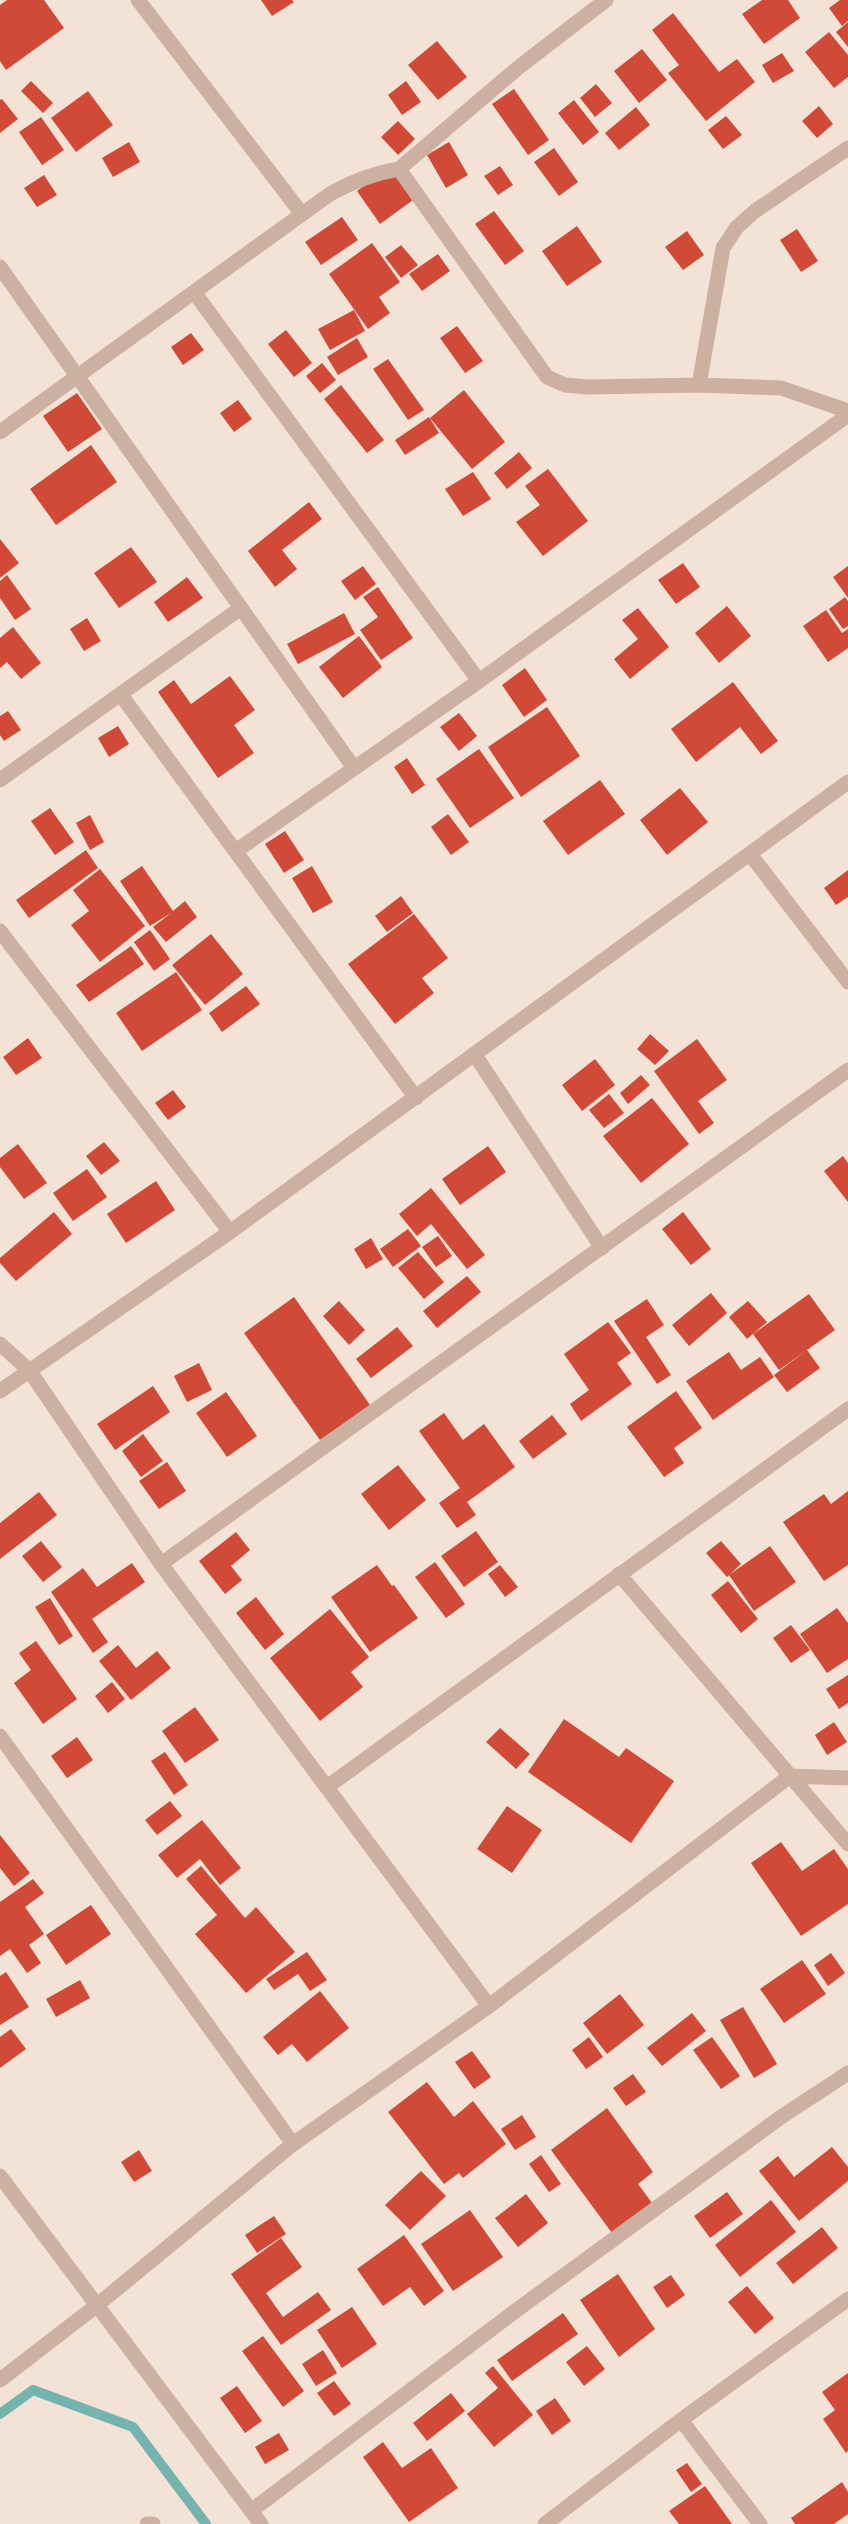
<svg xmlns="http://www.w3.org/2000/svg" width="848" height="2524" font-family="Lato,sans-serif">
	<rect width="100%" height="100%" fill="#f3e3d7"/>
	<g fill="none" stroke-linecap="round" stroke-linejoin="round">
		<path stroke="#74b3ae" stroke-width="10" d="M0,2414l33,-24 100,37 73,97"/>
	</g>
	<path fill="#d14a37" d="M7,0h37l20,28 -58,42 -6,-9v-56z
		M261,0h31l2,2 -22,14z
		M762,0h26l12,18 -36,26 -22,-30z
		M840,0h8v21l-6,5 -13,-18z
		M673,13l46,59 18,-13 18,23 -49,39 -38,-48 11,-8 -27,-35z
		M848,22v25l-12,-15z
		M829,32l19,23v22l-14,11 -29,-36z
		M437,41l30,36 -29,23 -30,-35z
		M642,49l25,31 -28,23 -25,-32z
		M782,53l12,18 -21,12 -11,-18z
		M31,81l22,22 -10,10 -22,-22z
		M406,81l15,21 -19,13 -14,-20z
		M596,84l16,19 -17,14 -15,-19z
		M514,89l35,51 -21,15 -36,-51z
		M88,91l25,34 -37,27 -25,-34z
		M2,99l16,20 -18,14v-33z
		M574,100l25,32 -16,13 -25,-32z
		M819,106l14,18 -16,14 -15,-17z
		M636,107l14,18 -31,25 -14,-17z
		M726,116l16,19 -19,14 -15,-19z
		M41,117l23,33 -22,15 -23,-33z
		M398,121l17,18 -17,16 -17,-18z
		M129,142l11,20 -27,15 -11,-19z
		M449,142l19,33 -22,13 -19,-33z
		M554,148l24,34 -19,14 -25,-34z
		M500,166l13,19 -15,10 -14,-19z
		M390,167l23,33 -33,24 -23,-33z
		M44,175l13,20 -20,12 -13,-19z
		M494,211l30,40 -19,14 -30,-41z
		M342,217l16,23 -37,25 -16,-23z
		M577,226l25,36 -35,24 -25,-35z
		M797,229l21,32 -17,11 -21,-32z
		M687,231l17,24 -21,15 -18,-23z
		M372,243l28,39 -21,15 11,16 -22,16 -39,-55z
		M401,245l17,20 -17,13 -16,-21z
		M438,254l12,17 -28,20 -13,-17z
		M354,310l11,21 -35,19 -12,-21z
		M457,326l26,35 -18,12 -25,-35z
		M286,330l26,33 -18,14 -26,-33z
		M191,333l13,17 -21,15 -12,-18z
		M357,338l11,19 -30,18 -11,-18z
		M388,359l36,51 -16,10 -35,-51z
		M322,363l14,17 -16,13 -14,-17z
		M341,385l43,55 -17,13 -43,-54z
		M464,390l41,52 -33,27 -42,-51z
		M77,393l25,36 -34,23 -25,-36z
		M238,400l14,19 -18,13 -14,-19z
		M429,417l10,16 -34,22 -10,-15z
		M91,445l26,37 -61,43 -26,-36z
		M519,452l13,16 -25,21 -13,-16z
		M548,469l40,52 -45,35 -27,-34 24,-17 -15,-19z
		M473,472l18,27 -28,17 -18,-27z
		M309,502l13,17 -40,31 15,19 -22,18 -27,-36z
		M0,539l19,24 -19,15z
		M131,547l26,35 -38,26 -25,-35z
		M683,563l17,24 -24,17 -18,-24z
		M363,566l13,18 -21,16 -14,-19z
		M848,566v32l-15,-21z
		M7,575l24,34 -16,11 -15,-22v-17z
		M187,577l16,21 -35,24 -14,-20z
		M378,587l35,51 -32,22 -21,-30 18,-13 -15,-20z
		M845,597l3,4v25l-5,3 -14,-20z
		M727,606l24,30 -32,27 -24,-30z
		M638,608l31,39 -39,32 -16,-20 24,-20 -16,-19z
		M826,610l16,23 6,-4v19l-20,14 -25,-36z
		M344,613l11,21 -57,30 -11,-20z
		M87,618l14,23 -17,10 -14,-22z
		M13,627l28,36 -20,16 -14,-17 -7,6v-30z
		M359,636l23,31 -39,31 -24,-31z
		M525,668l22,32 -23,17 -22,-32z
		M230,676l25,34 -21,15 20,28 -36,25 -60,-86 16,-12 17,24z
		M733,682l45,59 -17,13 -21,-27 -44,35 -25,-33z
		M547,707l33,49 -59,41 -33,-50z
		M8,711l13,19 -17,11 -4,-6v-19z
		M459,713l18,23 -18,15 -19,-24z
		M118,726l11,18 -20,13 -11,-19z
		M479,749l35,49 -44,30 -34,-49z
		M407,758l18,27 -13,9 -18,-27z
		M600,780l25,34 -57,41 -25,-34z
		M680,788l28,34 -41,33 -27,-35z
		M50,808l24,34 -19,13 -24,-34z
		M448,814l21,28 -18,13 -20,-28z
		M90,815l14,27 -14,8 -14,-27z
		M285,831l19,29 -20,13 -19,-29z
		M86,850l12,18 -69,50 -13,-18z
		M142,866l31,45 12,-10 12,16 -31,25 -13,-15 18,-14 -21,13 -30,-45z
		M312,866l21,36 -20,11 -21,-35z
		M100,869l45,57 -45,36 -29,-37 18,-14 -16,-21z
		M848,870v27l-12,8 -12,-17z
		M401,896l12,17 -26,19 -12,-16z
		M414,914l34,44 -26,20 12,15 -39,31 -47,-60z
		M150,930l20,29 -16,12 -20,-29z
		M211,934l32,40 -38,31 -33,-40z
		M131,946l13,18 -55,38 -13,-17z
		M176,972l26,38 -60,41 -26,-38z
		M246,986l14,18 -38,28 -13,-19z
		M650,1034l19,17 -14,14 -18,-16z
		M28,1038l14,20 -26,17 -13,-18z
		M697,1039l30,41 -29,21 16,22 -15,11 -45,-63z
		M595,1059l20,26 -33,26 -20,-26z
		M641,1075l9,10 -22,19 -8,-11z
		M173,1090l13,17 -18,13 -13,-17z
		M609,1094l15,19 -20,15 -15,-18z
		M652,1098l37,46 -48,39 -38,-47z
		M104,1142l16,19 -19,14 -15,-19z
		M18,1144l29,39 -23,16 -24,-32v-9z
		M488,1146l18,26 -46,33 -18,-26z
		M843,1156l5,7v39l-24,-31z
		M87,1169l20,28 -34,24 -20,-28z
		M156,1181l19,29 -49,33 -19,-29z
		M431,1188l54,67 -18,14 -36,-45 -14,12 -18,-22z
		M54,1212l18,22 -56,47 -16,-18v-5z
		M683,1212l28,37 -20,16 -29,-36z
		M408,1229l13,17 -28,21 -13,-18z
		M438,1236l14,20 -16,11 -14,-20z
		M371,1238l12,21 -17,10 -12,-20z
		M418,1252l26,30 -20,17 -26,-31z
		M467,1276l14,16 -44,36 -14,-17z
		M711,1293l16,20 -38,33 -17,-21z
		M809,1294l26,36 -56,40 -26,-36z
		M294,1297l76,108 -50,35 -76,-107z
		M647,1299l17,26 -18,12 25,38 -14,9 -43,-63z
		M339,1301l26,29 -16,15 -26,-29z
		M748,1301l19,21 -20,17 -18,-22z
		M608,1322l23,31 -14,10 15,21 -51,37 -11,-17 19,-14 -25,-36z
		M397,1327l16,19 -42,32 -15,-19z
		M807,1350l13,18 -33,24 -13,-17z
		M729,1352l12,18 19,-13 14,20 -61,43 -27,-39z
		M199,1363l13,27 -25,12 -13,-26z
		M153,1386l17,26 -55,38 -18,-26z
		M676,1391l26,37 -28,20 10,15 -20,14 -37,-50z
		M226,1392l31,44 -30,21 -31,-44z
		M444,1413l19,27 21,-16 31,43 -48,35 9,13 -19,13 -18,-25 21,-15 -41,-57z
		M552,1415l15,19 -34,25 -14,-18z
		M143,1434l20,27 -22,16 -19,-26z
		M167,1462l19,29 -27,18 -20,-28z
		M398,1465l28,35 -37,30 -28,-36z
		M848,1491v74l-24,16 -41,-59 41,-28 7,10z
		M39,1492l18,23 -57,44v-36z
		M476,1531l22,31 -34,25 -23,-31z
		M236,1532l14,18 -19,16 11,14 -17,14 -26,-33z
		M41,1541l21,26 -19,15 -21,-26z
		M721,1541l20,23 -14,13 -21,-24z
		M770,1546l26,36 -42,29 -25,-36z
		M435,1562l30,42 -19,14 -31,-41z
		M132,1563l13,19 -53,37 16,23 -15,11 -42,-61 32,-24 14,19z
		M377,1565l15,21 2,-1 24,33 -48,34 -39,-55z
		M500,1565l18,22 -13,10 -17,-23z
		M728,1581l30,38 -17,14 -30,-38z
		M256,1597l28,37 -19,16 -29,-37z
		M50,1598l23,38 -14,9 -24,-38z
		M837,1608l11,15v36l-21,14 -27,-39z
		M330,1609l39,48 -18,15 12,15 -43,34 -50,-63z
		M791,1625l19,25 -19,13 -18,-25z
		M36,1641l41,58 -34,25 -29,-41 17,-13 -12,-17z
		M118,1645l18,23 21,-17 14,17 -40,32 -32,-39z
		M848,1675v28l-9,6 -13,-20z
		M112,1682l13,17 -17,14 -13,-17z
		M195,1707l24,33 -34,23 -23,-32z
		M564,1719l55,38 7,-9 48,33 -43,62 -103,-71z
		M834,1722l13,20 -20,13 -12,-20z
		M500,1728l30,26 -14,15 -30,-27z
		M77,1737l16,23 -26,18 -16,-22z
		M165,1752l23,33 -14,10 -23,-34z
		M170,1801l12,15 -25,19 -12,-15z
		M507,1806l35,24 -30,43 -35,-24z
		M202,1820l39,48 -21,17 -20,-26 -23,19 -19,-23z
		M0,1835l30,38 -16,13 -14,-18z
		M781,1842l21,29 32,-22 14,20v35l-47,32 -50,-73z
		M201,1866l44,52 11,-11 39,45 -49,41 -51,-59 22,-19 -31,-36z
		M33,1879l11,14 -19,14 19,27 -15,11 12,18 -14,10 -17,-24 -10,7v-54z
		M91,1905l20,29 -45,31 -20,-30z
		M307,1952l20,28 -17,11 -12,-17 -24,16 -8,-11z
		M831,1953l14,20 -17,13 -14,-21z
		M802,1960l24,34 -42,29 -24,-34z
		M6,1972l23,35 -29,18v-49z
		M80,1980l10,18 -34,19 -10,-18z
		M320,1991l29,37 -42,34 -15,-18 -14,11 -15,-18z
		M620,1994l24,31 -37,29 -24,-31z
		M743,2007l34,57 -23,14 -34,-58z
		M692,2013l14,18 -44,35 -15,-18z
		M11,2029l15,20 -26,19v-31z
		M589,2037l14,20 -17,12 -14,-19z
		M712,2037l28,39 -19,13 -28,-39z
		M472,2051l19,26 -17,12 -19,-27z
		M633,2074l13,18 -20,14 -13,-18z
		M427,2082l27,35 19,-16 33,43 -43,34 -4,-5 -15,11 -56,-72z
		M607,2108l46,64 -15,12 14,19 -40,30 -61,-83z
		M522,2115l14,22 -21,13 -14,-21z
		M832,2147l16,20v14l-49,40 -40,-50 19,-15 16,21z
		M139,2150l13,21 -18,11 -13,-20z
		M541,2155l20,29 -12,8 -20,-28z
		M421,2171l25,25 -36,34 -25,-25z
		M727,2192l16,22 -33,24 -16,-22z
		M526,2194l22,29 -30,24 -23,-29z
		M771,2200l25,32 -56,45 -25,-32z
		M470,2210l33,47 -50,34 -32,-47z
		M274,2216l12,18 -29,19 -12,-18z
		M822,2227l16,21 -45,36 -17,-21z
		M404,2235l40,56 -20,15 -14,-19 -27,19 -26,-37z
		M281,2238l21,29 -36,26 17,24 35,-25 13,18 -50,35 -50,-71z
		M618,2274l37,55 -36,28 -39,-57z
		M671,2275l14,20 -18,13 -14,-21z
		M747,2286l27,32 -19,16 -27,-32z
		M352,2307l25,37 -35,24 -25,-38z
		M563,2313l15,21 -66,47 -15,-21z
		M263,2336l41,55 -21,16 -41,-56z
		M587,2346l18,23 -21,17 -18,-24z
		M323,2350l14,23 -21,13 -14,-22z
		M493,2366l40,49 -39,32 -27,-33 31,-26 -13,-15z
		M848,2373v78l-2,2 -23,-34 12,-9 -13,-18z
		M334,2381l17,23 -17,12 -17,-23z
		M237,2386l25,35 -17,12 -25,-35z
		M451,2393l14,18 -38,30 -14,-18z
		M555,2398l16,23 -19,14 -16,-24z
		M279,2433l10,17 -24,14 -10,-17z
		M383,2442l19,26 29,-20 27,40 -49,34 -46,-65z
		M687,2463l15,21 -11,8 -15,-22z
		M842,2482l6,10v22l-14,10h-39l-4,-6z
		M705,2486l27,38h-53l-10,-13z"/>
	<g fill="none" stroke-linecap="round" stroke-linejoin="round">
		<path stroke="#ccb0a2" stroke-width="15" d="M138,0l164,214
			M399,169l120,-102 87,-67
			M0,267l354,501
			M194,292l285,389
			M699,385l24,-137 14,-21 18,-16 93,-63
			M0,432l330,-238c23,-13 44,-21 69,-25l148,208 18,8 23,2 111,-2 82,3 67,23
			M121,695l295,403
			M0,780l241,-172
			M236,851l243,-170 369,-266
			M750,854l98,128
			M0,931l230,301
			M475,1055l127,193
			M0,1344l29,26 132,194 328,442
			M0,1391l230,-159 618,-450
			M161,1564l687,-494
			M619,1574l229,270
			M0,1736l293,408
			M327,1787l521,-378
			M0,2176l261,348
			M0,2380l96,-74 197,-162 196,-138 301,-230 58,2
			M681,2420l79,104
			M251,2511l263,-199 267,-195 67,-44
			M147,2524h6
			M545,2524l136,-104 167,-121"/>
	</g>
</svg>
